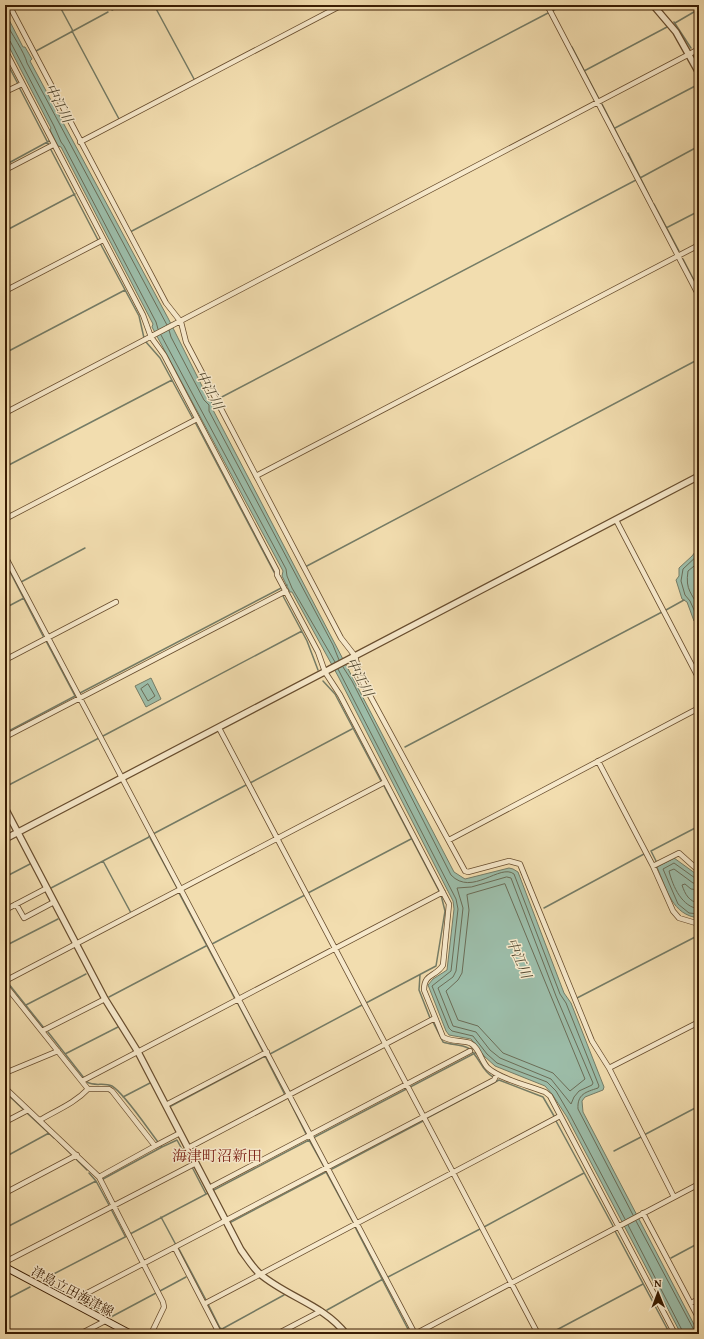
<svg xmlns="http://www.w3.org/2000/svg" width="704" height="1339" font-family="'Gentium Book Plus','Noto Serif JP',serif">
	<rect width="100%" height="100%" fill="#f2ddaf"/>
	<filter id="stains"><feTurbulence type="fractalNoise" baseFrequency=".005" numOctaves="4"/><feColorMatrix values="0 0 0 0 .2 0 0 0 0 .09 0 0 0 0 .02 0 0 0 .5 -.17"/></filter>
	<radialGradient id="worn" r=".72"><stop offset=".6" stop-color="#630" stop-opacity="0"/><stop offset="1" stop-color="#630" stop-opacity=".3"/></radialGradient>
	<path fill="#9cbca8" stroke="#757c66" d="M5,12l18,35h2l7,12 -2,2 138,257 40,80h1l5,9 -2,1 242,464 11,7 44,-11 4,1 5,3 46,121 7,10 33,84 -1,3 -18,7 -3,4 1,11 116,222h-18l-114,-217 -15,-23 -7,-8 -50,-20 -11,-10 -13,-17 -22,-4 -3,-4 -18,-46 5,-6 14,-9 7,-61 -1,-8 -115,-225 -46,-84h-2l-8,-16 1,-5 -131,-244 1,-3 -92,-177 -3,-1 -8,-16 1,-2 -46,-89z
		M699,547v79l-5,-5 -7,-19 -5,-3 -6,-19 3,-4v-8l13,-12z
		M151,678l10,21 -15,8 -11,-21z
		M674,858l25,18v42c-27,-3 -32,-28 -42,-51z"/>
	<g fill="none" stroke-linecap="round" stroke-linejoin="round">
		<path stroke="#6b6c56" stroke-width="1" d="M5,21c6,12 20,32 22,42l140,262
			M5,39l5,2 44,85 7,16 3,4 92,176 2,7
			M169,330l2,7 33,63 5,5v6l124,234 6,15
			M161,335l125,234 1,7 5,12 43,74
			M699,554l-16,15 -2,12 4,14 5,6 9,20
			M699,562l-11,9c-3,20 4,21 11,38
			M343,667l9,14 99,194c21,22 49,-12 63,-1l46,120 6,9 33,83 -1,2c-12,4 -21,6 -20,21l55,106
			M338,669l118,230 2,10 -7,62 -19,15 17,42 3,3 21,5 14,18 10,9 50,19 9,9 14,24 55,104
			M148,684l7,12 -7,5 -7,-12z
			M507,877l4,1 45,118 37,87 -1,2 -13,6 -5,6 -3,7 -20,-25 -51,-21 -10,-8 -14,-18 -23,-6 -15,-38 15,-11 3,-6 7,-63 -6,-20 14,-1z
			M699,879l-4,-1 -21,-15 -11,6 15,35 11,9 10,1
			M505,884l80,195 -15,12 -17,-18 -50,-20 -25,-27 -20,-6 -12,-29 12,-11 4,-7 7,-63 -2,-15z
			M699,884l-6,-1 -19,-14 -5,2c4,16 13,36 30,38
			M699,890l-8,-1 -6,-5 -3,1c3,9 7,17 17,18
			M636,1221l58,109 5,2
			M628,1225l56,109"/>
		<path stroke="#757c66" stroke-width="1.5" d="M59,5l14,26
			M154,5l40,74
			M112,10l9,-5
			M552,11l12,-6
			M674,22l17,26
			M675,23l24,-14
			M72,31l47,88
			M572,47l27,52
			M36,51l72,-39
			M695,53l4,7
			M5,59l13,25
			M584,71l83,-44
			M19,87l30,58
			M602,104l24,47
			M615,128l84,-44
			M50,148l48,92
			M628,153l24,48
			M5,165l46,-25
			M640,178l59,-32
			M654,204l25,47
			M666,228l33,-17
			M5,231l70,-37
			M130,232l418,-219
			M100,243l39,73 5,22
			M683,259l16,31
			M146,342l14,16 33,61
			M5,353l120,-63
			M218,399l418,-219
			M195,422l80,152
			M5,467l167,-87
			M5,562l39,76
			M305,567l394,-208
			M21,582l64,-34
			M283,596l24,45 11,29
			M5,608l19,-10
			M666,610l18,-10
			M46,641l29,55
			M323,681l12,13 46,87
			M80,693l207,-108
			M5,733l72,-38
			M103,736l199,-105
			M405,747l257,-135
			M250,783l102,-54
			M384,786l55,105
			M5,787l94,-49
			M153,834l93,-49
			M149,836l28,52
			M103,861l28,52
			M657,863l-6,-12 48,-25
			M5,877l25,-13
			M51,888l100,-52
			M179,893l56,106
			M308,893l103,-54
			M544,908l100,-54
			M212,944l93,-49
			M5,946l53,-27
			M420,975l-1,15 11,28
			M8,983l36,45
			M109,997l97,-51
			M577,998l122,-63
			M237,1002l26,50
			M366,1003l70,-37 9,-55 -4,-16
			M26,1005l60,-31
			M433,1022l10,20c8,3 18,2 25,6 11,7 13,23 25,29
			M48,1032l36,46
			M65,1054l53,-27
			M270,1054l92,-49
			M265,1056l20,39
			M87,1082c8,5 16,0 25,4 12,7 36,43 46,56
			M5,1092l19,18
			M123,1097l27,-14
			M288,1098l18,36
			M171,1106l94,-50
			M27,1113l27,25
			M427,1118l72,-38 44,17 11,19
			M556,1121l57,105
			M644,1135l55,-29
			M309,1140l15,27
			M58,1141l14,14
			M161,1146l1,1 15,-7 13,24
			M614,1151l27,-14
			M5,1157l44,-24
			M75,1158l12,12
			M192,1167l14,27
			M332,1169l91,-48
			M89,1173l7,8 13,24
			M103,1179l59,-32
			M111,1209l14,27
			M161,1217l15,28
			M231,1222l95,-50 27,50
			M355,1227l55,106
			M484,1227l100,-54
			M5,1228l91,-47
			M615,1231l55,103
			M130,1234l347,-182
			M179,1249l27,51
			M671,1258l28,-15
			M388,1277l92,-48
			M44,1279l3,4 28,14
			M42,1280l85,-44
			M160,1291l26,-14
			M5,1300l25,-13
			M79,1300l32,17 45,-24
			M208,1304l12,24 13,6
			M327,1310l56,-31
			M222,1329l62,-34
			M549,1334l94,-50"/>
		<g stroke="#684d2e" stroke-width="6">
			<path id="minor" d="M9,5l157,298 15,19 5,20 155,296 14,18 6,23 104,192 3,1 41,-11 11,3 72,177 17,27 65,129
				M547,5l152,291
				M5,50l138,265 8,22 13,18 113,216v4l41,77 7,20 15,23 109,209 -6,61c-7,12 -19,8 -19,25l19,47c8,5 18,3 27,6 9,4 11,18 18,25 12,11 42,18 57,24l5,4 125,238
				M5,92l17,-8
				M80,142l262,-137
				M5,170l48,-25
				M5,291l98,-51
				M5,413l694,-364
				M256,476l443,-231
				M5,519l192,-100
				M616,520l83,159
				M5,556l410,778
				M5,660l111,-58
				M219,728l319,606
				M5,737l281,-146
				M598,761l55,105 20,45 6,7 20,6
				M449,840l250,-132
				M653,866l26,-13 20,18
				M16,904l8,14 30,-16
				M5,910l42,-22
				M5,981l380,-199
				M5,985l83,104h21l3,2 43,55 25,-13
				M42,1031l63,-32
				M609,1068l90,-46
				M5,1073l53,-22
				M82,1081l361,-189
				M5,1088l94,89 64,125 1,5 -13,27
				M166,1105l101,-53
				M40,1120c17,-10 35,-17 48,-31
				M5,1122l23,-12
				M188,1148l247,-130
				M99,1177l56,-31
				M209,1188l261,-137
				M5,1193l72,-38
				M643,1213l56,106
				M175,1248l43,83 6,3
				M5,1262l191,-99
				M70,1302l424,-222 3,-6
				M691,1303l8,-4
				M204,1304l356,-188
				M80,1334l25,-13
				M212,1334l5,-5
				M277,1334l44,-23
				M415,1334l284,-150"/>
		</g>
		<g stroke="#684d2e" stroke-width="8">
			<path id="tertiary" d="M653,5l23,27 23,41
				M5,808l100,191 33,53 103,198c6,8 11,17 19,24 27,23 64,31 86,60
				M5,839l694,-363"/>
		</g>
		<g stroke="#3a1d03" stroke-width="8">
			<path id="secondary" d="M5,1267l126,67"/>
		</g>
		<use href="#minor" stroke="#f7e9cb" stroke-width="4.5"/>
		<use href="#tertiary" stroke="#f7e9cb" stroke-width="5.5"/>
		<use href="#secondary" stroke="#f7e9cb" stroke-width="6"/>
	</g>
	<g text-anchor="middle" stroke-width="3" stroke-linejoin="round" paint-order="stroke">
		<g font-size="13" fill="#3a1d03" stroke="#f7e9cb">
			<text transform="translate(73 1291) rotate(28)" y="5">津島立田海津線</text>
		</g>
		<g font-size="14" font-style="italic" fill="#574d35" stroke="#f7e9cb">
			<text transform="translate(59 103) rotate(62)" y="5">中江川</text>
			<text transform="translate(210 390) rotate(62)" y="5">中江川</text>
			<text transform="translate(360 677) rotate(62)" y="5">中江川</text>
			<text transform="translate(519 958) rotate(67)" y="5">中江川</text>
		</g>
		<g font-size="15" fill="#7a1f14" stroke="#f7e9cb">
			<text x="217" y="1161">海津町沼新田</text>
		</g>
	</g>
	<rect width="704" height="1339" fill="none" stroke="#f2ddaf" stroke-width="20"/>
	<rect x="6" y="6" width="692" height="1327" fill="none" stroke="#3a1d03" stroke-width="2"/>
	<rect x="10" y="10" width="684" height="1319" fill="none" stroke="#3a1d03"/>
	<g transform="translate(658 1293) rotate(359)" stroke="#f7e9cb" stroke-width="3" paint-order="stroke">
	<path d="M0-3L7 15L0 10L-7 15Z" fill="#3a1d03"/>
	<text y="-6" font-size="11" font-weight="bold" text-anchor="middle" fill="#3a1d03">N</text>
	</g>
	<rect width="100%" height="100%" filter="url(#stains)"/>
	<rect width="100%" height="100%" fill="url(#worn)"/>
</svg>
